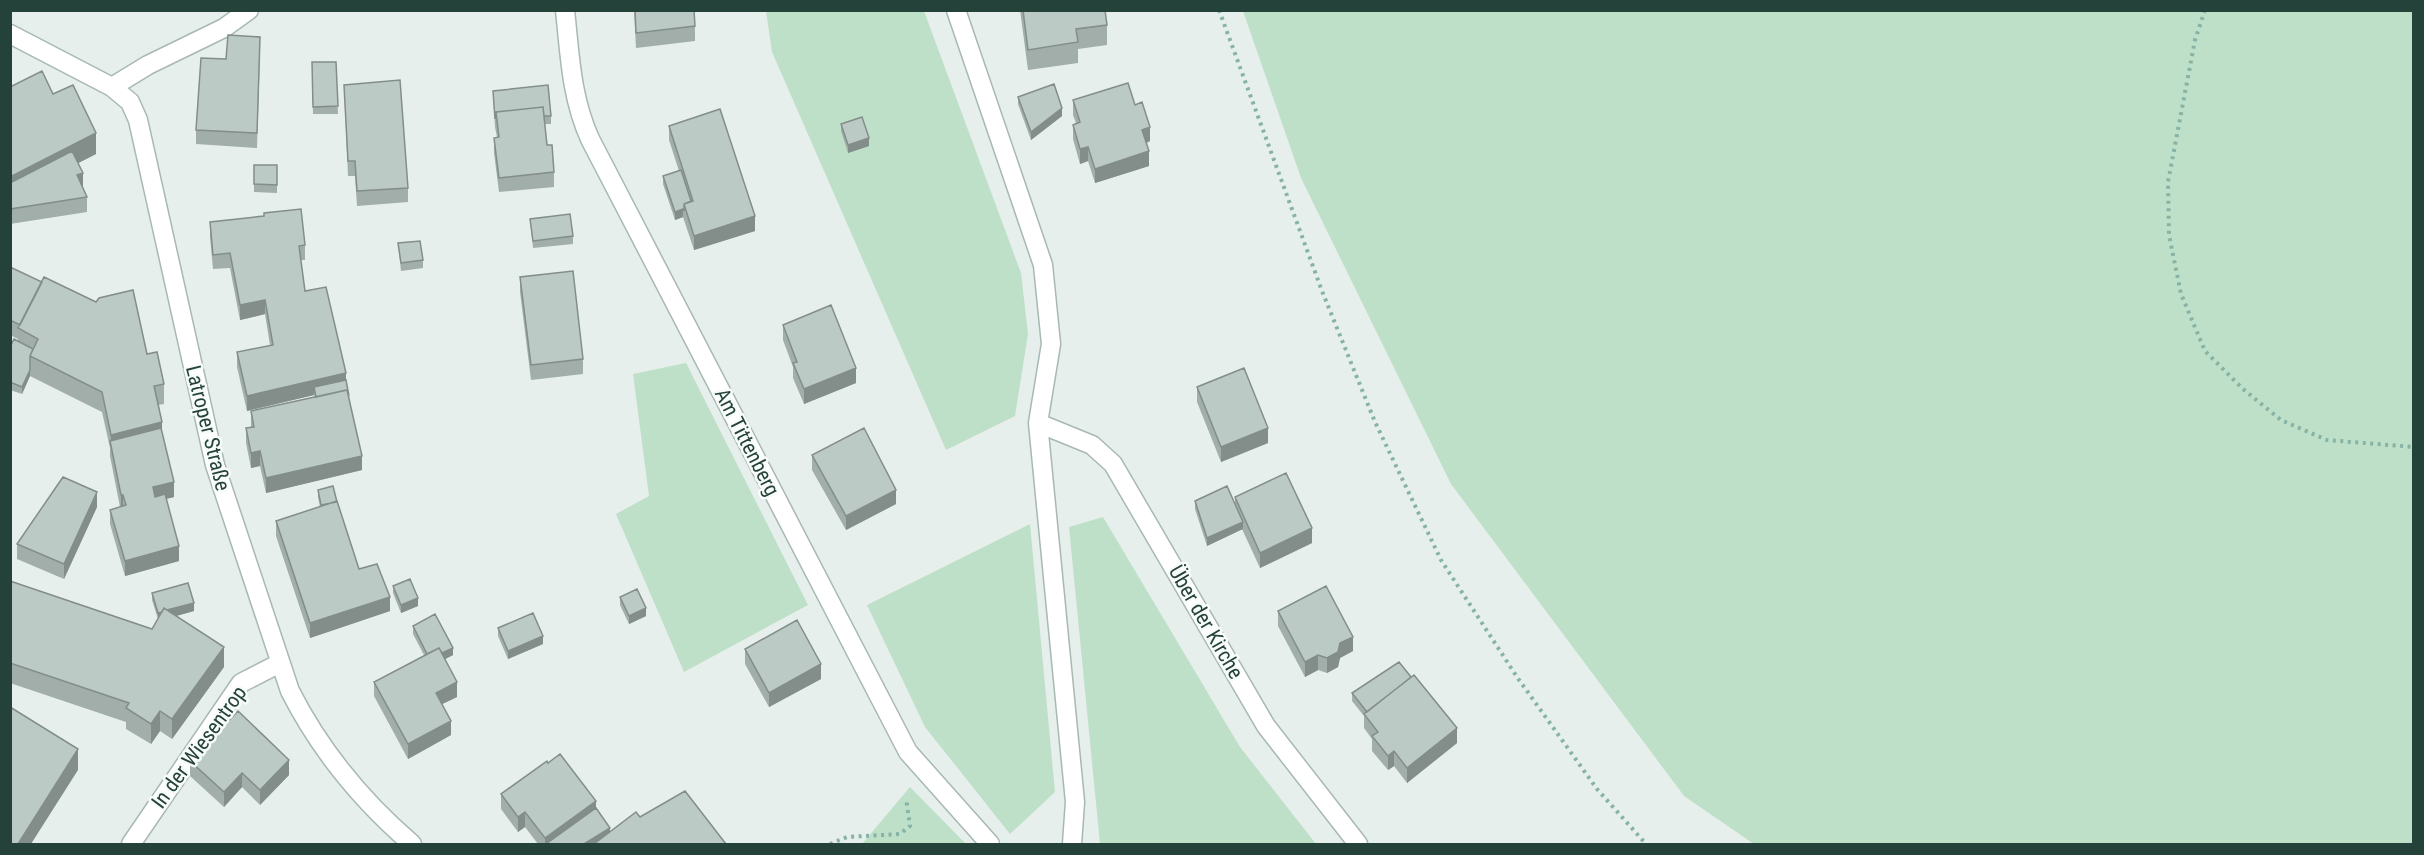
<svg xmlns="http://www.w3.org/2000/svg" width="2424" height="855" font-family="'Roboto Condensed',sans-serif">
	<rect width="100%" height="100%" fill="#e6efeb"/>
	<path fill="#bfe0c8" d="M766,11h158l97,262 7,61 -13,82 -69,34 -174,-398z
		M1243,11h1170v833h-659l-70,-48 -233,-312 -150,-306z
		M686,363l122,242 -124,67 -68,-158 33,-18 -16,-122z
		M1103,517l137,230 76,97h-216l-31,-317z
		M1030,524l25,268 -45,42 -85,-107 -58,-122z
		M910,787l56,57h-104z"/>
	<g fill="none" stroke-linecap="round" stroke-linejoin="round">
		<g stroke="#a8b8b2" stroke-width="21">
			<path id="minor" d="M565,10c5,46 6,87 25,129l318,613 82,92
				M956,10l87,255 8,79 -13,79 37,379 -3,42
				M10,34l102,53 18,15 8,18 77,345 75,226c30,59 72,110 122,153
				M112,87l36,-22 76,-37 25,-18
				M1038,423l54,22 21,19 153,262 92,118
				M131,844l110,-161 39,-20"/>
		</g>
		<path stroke="#86b3a5" stroke-width="4" stroke-dasharray="3 4.5" stroke-linecap="butt" d="M1219,10l103,281 53,131 66,138 76,117 80,112 49,55
			M2205,10l-10,30 -27,142 1,53 12,59 24,57 38,38 38,31 46,20 87,7
			M830,844l17,-7 53,-3 10,-8 -4,-28"/>
		<use href="#minor" stroke="#fff" stroke-width="18"/>
	</g>
	<path fill="#a1aea9" d="M634,10h60l1,16v15l-59,7z
		M1020,10h85l2,15v20l-29,4v14l-50,7z
		M260,52l-3,96 -61,-4v-14l30,-71z
		M312,62h24l2,52h-25z
		M344,85l64,103v14l-51,4 -2,-30h-7z
		M10,87l43,7 43,60 -18,9 5,25 4,9v15l-77,12z
		M493,91l58,25v8h-6l2,21 7,27v15l-55,5 -5,-39v-15l3,-1 -2,-10z
		M1018,97l44,19 -31,24 -13,-36z
		M1073,100l62,5 15,36 -3,2 2,23 -54,17 -7,-22 -8,3 -7,-25v-14l3,-2 -3,-8z
		M841,124l28,22 -21,7 -7,-22z
		M669,126l86,105 -61,19 -11,-33 -8,3 -12,-36v-8l16,-5 -10,-31z
		M254,165h23v28l-23,-1z
		M530,219l43,17v8l-40,4z
		M210,222l95,23v15h-4l4,31 41,89 16,90 -96,23 -6,-27 -9,2 -5,-25v-15h5v-17l64,-14 -1,-2 -67,16 -10,-44v-15l33,-7 -5,-31 -25,6 -10,-52 -17,1 -3,-32z
		M398,243l25,17v8l-22,3z
		M10,267l137,87 17,30v20l-6,1 4,28 12,64 -8,2 13,62 -54,15 -15,-52v-14l10,-3 -10,-51v-8l-8,-36 -72,-36 -8,18 -12,-4v-43l8,-6v-2l-8,-4z
		M520,277l63,82v15l-52,6 -11,-88z
		M783,325l73,58 -52,21 -11,-26v-11l-10,-27z
		M1197,387l71,56 -47,19 -24,-60z
		M812,455l84,49 -50,26 -34,-60z
		M318,490l19,11 22,68 31,42 -80,27 -34,-102v-15l44,-14 -2,-10z
		M1235,497l77,46 -52,25 -18,-39 -35,17 -12,-37v-8l40,3z
		M97,507l-33,72 -47,-20v-15z
		M10,581l142,48 6,-10 -6,-19v-7l42,18 -18,5 48,51 -52,72 -12,-8 -9,13 -25,-15v-7l-116,-39z
		M393,586l25,20 -17,7 -8,-20z
		M620,597l26,19 -17,8 -9,-19z
		M1278,611l75,40 -13,7 -2,9 -11,6 -9,-3 -13,7 -27,-51z
		M413,626l40,29 -8,4 12,38 -15,7 9,31 -43,24 -34,-63v-14l50,-27 -11,-21z
		M498,628l45,16 -35,15 -10,-23z
		M745,649l76,30 -52,28 -24,-43z
		M1352,693l105,50 -50,40 -13,-17 -6,4 -16,-19v-12l-8,-11v-12l-12,-15z
		M190,761l99,14 -29,30 -18,-18 -18,20 -34,-31z
		M501,794l95,14 14,24 30,-15 86,27h-188l-13,-17 -7,5 -17,-23z"/>
	<path fill="#838d89" d="M1062,108v8l-31,24v-8z
		M1150,127v14l-8,3v-14z
		M96,133v21l-86,44v-21z
		M869,138v8l-21,7v-8z
		M1088,147v14l-8,3v-15z
		M1149,151v15l-54,17v-14z
		M83,173v15l-6,-13z
		M683,209v8l-8,3v-8z
		M755,216v15l-61,19v-14z
		M265,300v14l-25,6v-15z
		M856,368v15l-52,21v-15z
		M30,370v6l-8,18v-7z
		M346,373v15l-32,-1v8l-67,16v-15z
		M162,422v20l-51,7v-14z
		M1268,428v15l-47,19v-15z
		M260,451v15l-9,2v-15z
		M362,456v14l-96,23v-15z
		M174,482v15l-21,5v-15z
		M896,490v14l-50,26v-14z
		M97,492v15l-33,72v-15z
		M121,495h2v14l-2,1z
		M1243,522v7l-36,17v-8z
		M1312,528v15l-52,25v-15z
		M179,546v15l-54,15v-15z
		M390,597v14l-80,27v-15z
		M418,598v8l-17,7v-8z
		M194,603v8l-36,10v-8z
		M646,608v8l-17,8v-8z
		M543,636v8l-35,15v-8z
		M1353,637v14l-13,7 -2,9 -11,6v-15l13,-15z
		M224,647v20l-52,72v-20z
		M453,648v7l-23,12v-8z
		M1318,655v15l-13,7v-15z
		M821,664v15l-52,28v-14z
		M457,682v15l-21,10v-14z
		M160,711v20l-9,13v-20z
		M451,721v14l-43,24v-15z
		M1457,728v15l-50,40v-15z
		M78,749v21l-47,74h-13z
		M1394,751v15l-6,4v-14z
		M289,760v15l-29,30v-15z
		M242,773v14l-18,20v-15z
		M596,801v15l-40,28h-11v-6z
		M525,812v15l-7,5v-15z
		M610,828v7l-14,9h-12z"/>
	<path fill="#bbcac4" stroke="#838d89" stroke-width="1.5" d="M635,10h59l1,16 -59,7z
		M1023,10h82l2,15 -31,4 2,13 -50,8z
		M228,35l32,2 -3,96 -61,-3 5,-72 25,1z
		M312,62h24l2,44 -25,1z
		M42,71l11,23 20,-9 23,48 -86,44v-90z
		M400,80l8,108 -51,3 -2,-30h-7l-4,-76z
		M1128,83l7,22 7,-3 8,25 -8,3 7,21 -54,18 -7,-22 -8,2 -7,-24 7,-3 -7,-22z
		M1054,84l8,24 -31,24 -13,-35z
		M548,85l3,31h-7l-1,-9 -47,5 -1,7 -2,-28z
		M543,107l4,38h5l2,27 -55,6 -5,-40 5,-1 -3,-25z
		M720,109l35,107 -61,20 -10,-32 9,-3 -24,-75z
		M862,117l7,21 -21,7 -7,-21z
		M72,151l11,22 -6,2 10,22 -77,12v-26z
		M254,165h23v20l-23,-1z
		M681,170l10,31 -7,3v7l-1,-2 -8,3 -12,-36z
		M301,209l4,36 -6,1 6,45 21,-4 20,86 -99,23 -10,-44 36,-7 -8,-45 -25,5 -10,-52 -17,2 -3,-33 54,-6v-3z
		M570,214l3,22 -40,5 -3,-22z
		M420,241l3,19 -22,3 -3,-20z
		M10,267l32,15 -22,43 -10,-5z
		M573,271l10,88 -52,6 -11,-88z
		M44,277l52,25 3,-4 34,-8 14,64 10,-2 7,32 -10,2 8,36 -51,13 -9,-43 -72,-36 8,-17 -20,-11z
		M831,305l25,63 -52,21 -11,-26 4,-1 -14,-37z
		M14,339l19,10 -3,7v14l-8,17 -12,-5v-35z
		M1244,368l24,60 -47,19 -24,-60z
		M346,380l3,16 -2,-6 -31,7 -2,-10z
		M347,390l15,66 -96,22 -6,-27 -9,2 -5,-25 8,-1 -3,-16z
		M161,428l13,54 -21,5 2,10 10,-3 14,52 -54,15 -15,-51 16,-5 -3,-10h-2l-11,-54z
		M864,428l32,62 -50,26 -34,-61z
		M1286,473l26,55 -52,25 -25,-56z
		M63,477l34,15 -33,72 -47,-20z
		M333,486l4,16 -16,3 -3,-15z
		M1227,486l16,36 -36,16 -12,-37z
		M337,501l22,68 18,-5 13,33 -80,26 -34,-102z
		M410,579l8,19 -17,7 -8,-19z
		M10,581l142,48 12,-21 60,39 -52,72 -12,-8 -9,13 -25,-16 3,-5 -119,-40z
		M188,583l6,20 -27,7 -3,-2 -2,4 -4,1 -6,-20z
		M1326,586l27,51 -13,6 -2,9 -11,6 -9,-3 -13,7 -27,-51z
		M637,589l9,19 -17,8 -9,-19z
		M533,613l10,23 -35,15 -10,-23z
		M435,614l18,34 -11,5 -3,-5 -12,6 -14,-28z
		M797,620l24,44 -52,29 -24,-44z
		M439,648l18,34 -21,11 15,28 -43,23 -34,-62z
		M1399,662l12,15 -44,35 -15,-19z
		M1414,675l43,53 -50,40 -13,-17 -6,5 -16,-20 6,-4 -14,-18z
		M10,707l68,42 -60,95h-8z
		M238,711l51,49 -29,30 -18,-17 -18,19 -34,-31z
		M560,754l36,47 -51,37 -20,-26 -7,5 -17,-23 46,-33 1,2z
		M685,791l41,53h-132l42,-32 4,5z
		M596,808l14,20 -26,16h-38z"/>
	<g text-anchor="middle" stroke-width="5" stroke-linejoin="round" paint-order="stroke">
		<g font-size="21" fill="#24423a" stroke="#f7fbf9">
			<text transform="translate(208 428) rotate(76)" y="7">Latroper Straße</text>
			<text transform="translate(747 442) rotate(63)" y="7">Am Tittenberg</text>
			<text transform="translate(1206 622) rotate(60)" y="7">Über der Kirche</text>
			<text transform="translate(199 747) rotate(-54)" y="7">In der Wiesentrop</text>
		</g>
	</g>
	<rect width="2424" height="855" fill="none" stroke="#24423a" stroke-width="24"/>
</svg>
